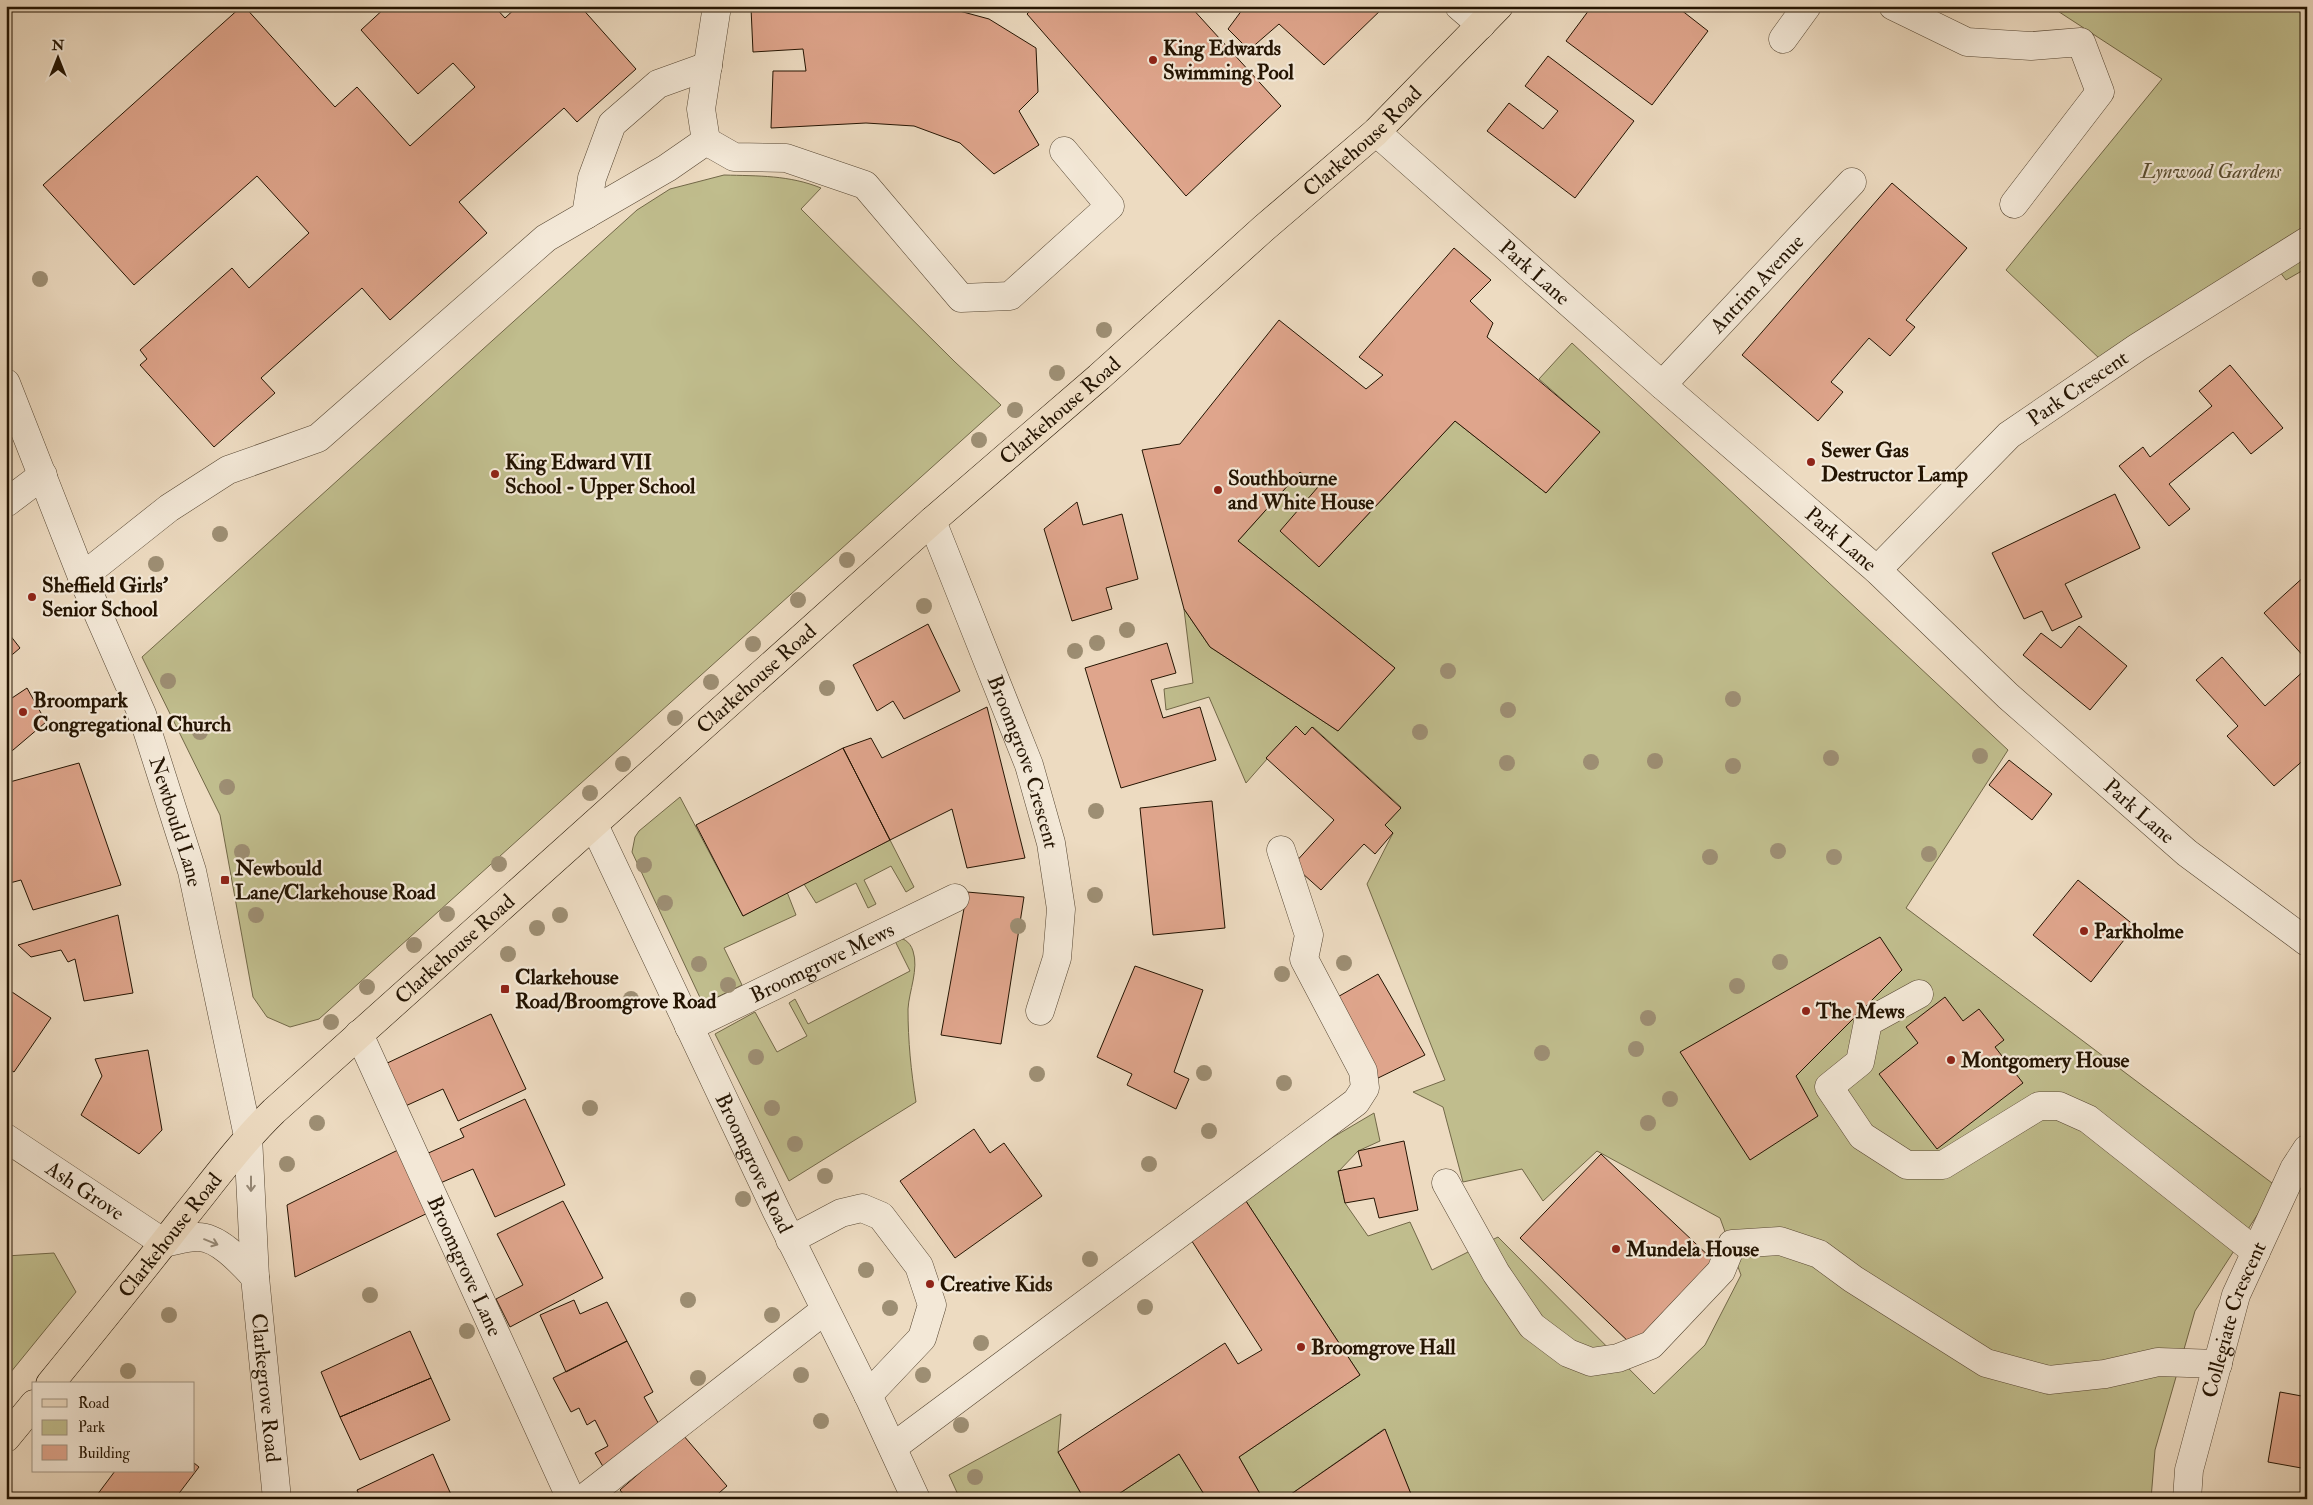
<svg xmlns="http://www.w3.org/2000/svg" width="2313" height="1505" font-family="'IM FELL Double Pica',serif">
	<rect width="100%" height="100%" fill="#eddbc1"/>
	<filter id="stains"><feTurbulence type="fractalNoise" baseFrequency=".004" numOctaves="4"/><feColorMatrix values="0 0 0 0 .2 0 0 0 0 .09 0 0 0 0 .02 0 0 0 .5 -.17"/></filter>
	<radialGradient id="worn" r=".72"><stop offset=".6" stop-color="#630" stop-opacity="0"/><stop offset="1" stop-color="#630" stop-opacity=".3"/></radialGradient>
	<path fill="#c0bd8d" stroke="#726848" d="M2050,6h257v262l-21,12 -22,-29 -163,109 -95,-90 156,-191z
		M724,175c34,1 65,0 97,13l-20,21 154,153 46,43 -682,614 -29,8 -23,-10 -14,-20 -33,-182 -78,-158 495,-447 33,-21z
		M1572,343l436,407 -102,158 370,278 -81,125 -40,139 -4,49h-738l-29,-70 -100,70h-21l-24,-42 121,-82 -120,-183 134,-79 6,28 -22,10 -20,21 7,31 23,33 42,-14 22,48 66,-33 156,157 51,-49 36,-70 -21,-57 -123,-67 -54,50 -21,-32 -59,13 -20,-75 -30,-15 32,-12 -78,-196 26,-51 -8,-8 16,-18 -88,-80 -8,8 -9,-9 -50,57 -37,-86 -43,13 -2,-21 29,-6 -9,-74 26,38 128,84 57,-63 -157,-127 62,-69 18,15 1,80 136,-146 91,72 53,-61 -60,-53z
		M680,797l63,119 44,-24 9,23 -72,33 18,37 -39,19 -71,-152 3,-15 4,-6z
		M890,840l24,47 -8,5 -15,-26 -27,14 12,24 -8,4 -12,-25 -40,20 -12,-19z
		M893,937c9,0 17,4 20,14 6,18 -4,40 -5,58 0,32 3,62 8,93l-127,79 -74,-147 40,-22 22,40 30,-16 -18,-33 6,-4 13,25 102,-53z
		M54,1253l22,39 -70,86v-122z
		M1061,1414l-3,38 26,47h-124l-11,-24z
		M1179,1454l28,45h-96z"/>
	<path fill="#dfa58c" stroke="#241402" d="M242,6h2l91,101 22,-20 53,59 65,-59 -22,-24 -35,31 -57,-64 26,-24h107l11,12 13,-12h62l56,63 -59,53 -13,-14 -105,94 28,31 -97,87 -28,-32 -101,90 14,15 -61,54 -74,-82 7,-6 -7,-9 92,-82 17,20 60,-55 -52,-57 -123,109 -91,-100z
		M771,6h170l48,13 47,29 2,44 -19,19 20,34 -45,29 -34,-31 -46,-17 -48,-3 -95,5 2,-57h33l-3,-22 -50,3 -2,-44z
		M1035,6h155l91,100 -95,90 -159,-182z
		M1245,6h140l-61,59 -45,-41 -30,26 -21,-21z
		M1592,6h84l32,25 -56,74 -86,-64z
		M1548,56l86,65 -59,77 -88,-67 22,-28 34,26 15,-18 -33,-25z
		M1892,183l75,65 -61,72 9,7 -25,29 -21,-18 -38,44 12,10 -25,29 -76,-66z
		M1454,248l37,32 -21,21 23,22 -6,14 113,95 -54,61 -91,-72 -136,146 -39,-36 38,-44 -18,-15 -62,69 157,127 -57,63 -128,-84 -26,-38 -42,-159 38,-6 99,-124 87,69 17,-14 -24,-18z
		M2230,365l53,63 -32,26 -18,-22 -64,52 21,25 -21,17 -50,-60 24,-19 7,10 62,-51 -13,-15z
		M2115,494l25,54 -75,36 17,33 -30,14 -10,-20 -18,8 -32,-66z
		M1077,502l6,23 39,-11 16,65 -32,9 6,21 -40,12 -28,-92z
		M2307,574v86l-43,-47z
		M928,624l32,67 -56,28 -11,-18 -16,10 -24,-46z
		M2079,626l48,40 -37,44 -67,-55 18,-22 20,15z
		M6,630l14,18 -14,12z
		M1167,643l9,30 -25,7 12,38 37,-11 16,53 -95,28 -36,-120z
		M2222,657l43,49 42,-38v89l-33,29 -47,-50 11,-10 -42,-46z
		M27,688l19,34 -40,34v-54z
		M987,707l38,151 -58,10 -15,-59 -62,31 -47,-92 28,-10 11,20z
		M1296,726l9,9 7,-8 89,81 -16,17 8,8 -18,21 -11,-10 -43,46 -28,-25 41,-45 -68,-62z
		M843,748l47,92 -147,76 -47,-91z
		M2009,760l43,34 -20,26 -43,-35z
		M79,763l42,122 -88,25 -12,-30 -15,4v-101z
		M1212,801l13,127 -72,7 -13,-127z
		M2078,880l57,46 -44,56 -58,-47z
		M967,892l57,5 -23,147 -60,-9z
		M118,915l15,78 -49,8 -9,-42 -7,3 -7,-12 -30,7 -13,-12z
		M1880,937l22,33 -106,106 22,40 -68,44 -70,-108z
		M1135,966l68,24 -29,82 15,7 -13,30 -49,-24 5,-11 -35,-17z
		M1378,974l47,81 -53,26 -45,-78z
		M6,988l45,30 -37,54 -8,-5z
		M1945,997l18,24 16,-12 25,31 -9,7 28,36 -86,66 -58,-75 39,-31 -12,-16z
		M491,1014l35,75 -68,32 -15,-32 -42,19 -20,-42z
		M148,1050l14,80 -23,24 -58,-39 21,-39 -7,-17z
		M525,1099l40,86 -70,32 -22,-48 -35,15 -14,-29 40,-18 -4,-8z
		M974,1129l16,24 14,-10 38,53 -87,62 -55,-77z
		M1404,1141l14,69 -39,8 -5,-20 -29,5 -7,-32 24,-5 -4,-15z
		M404,1147l30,63 -139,67 -8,-72z
		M1601,1154l112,106 -81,85 -112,-107z
		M1240,1192l120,183 -121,82 24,42h-56l-28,-45 -68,45h-27l-26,-47 167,-109 13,21 24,-14 -76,-118z
		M563,1201l40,77 -93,49 -14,-28 27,-14 -26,-51z
		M574,1300l6,14 27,-12 20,39 -61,31 -26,-57z
		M410,1331l21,47 -91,39 -19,-45z
		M627,1341l26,51 -9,5 18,33 -54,45 -13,-22 13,-7 -13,-26 -8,5 -8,-17 -8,4 -18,-34z
		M431,1378l19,42 -90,40 -20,-43z
		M2280,1392l27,5v72l-39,-7z
		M1385,1429l28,70h-129z
		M683,1435l44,51 -15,13h-85l-7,-9z
		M433,1454l20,45h-92l-4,-9z
		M194,1463l5,4 -22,29 4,3h-87l21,-28h79z"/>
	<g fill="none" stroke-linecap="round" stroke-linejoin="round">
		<g stroke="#564632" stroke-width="29">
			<g id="minor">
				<path d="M1459,6l22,19"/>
				<path d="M1893,6l74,36 64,4 50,-4 19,50 -86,112"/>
				<path d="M1783,39l24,-33"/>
				<path id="s1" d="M1376,132l286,253 215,185 131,126 179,157 120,89"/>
				<path d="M706,141l-5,-32 16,-103"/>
				<path d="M586,215l6,-37 20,-54 46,-40 50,-18"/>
				<path id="s2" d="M6,383l76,194 60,137 50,157 56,265 7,141 22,222"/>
				<path id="s3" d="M1662,385l190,-203"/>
				<path d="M6,503l37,-28"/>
				<path id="s4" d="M932,521l97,244 22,78 10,66 -4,49 -17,53"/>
				<path id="s5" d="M1877,570l132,-135 129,-88 169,-106"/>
				<path d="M82,577l87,-69 59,-38 90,-32 228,-200 121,-70 39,-27 28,16 52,1 79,27 96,113 49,-2 100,-90 -46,-55"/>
				<path id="s6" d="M594,825l182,385 92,185 48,104"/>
				<path d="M1919,994l-51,28 -8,40 -31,25 33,49 45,29h36l96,-59h20l29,13 168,133"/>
				<path id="s7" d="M689,1027l266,-129"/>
				<path id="s8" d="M359,1034l212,465"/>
				<path id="s9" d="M6,1138l158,105c11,-2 23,-6 34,-6 21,0 44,26 57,40"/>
				<path d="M1446,1183l50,90 36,53 36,27 23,9 27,-4 33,-13 70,-74 11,-27 48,-3 39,13 34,25 133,84 63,17 56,-6 53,-12 60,2"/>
				<path d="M790,1240l51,-27 21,-5 19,8 38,50 13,39 -10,33 -54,57"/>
				<path d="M893,1447l463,-345 9,-14 -2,-17 -59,-112 5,-24 -28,-85"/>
				<path d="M583,1499l242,-189"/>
				<path id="s10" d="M2187,1499l2,-29 47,-175 58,-126 13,-20"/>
			</g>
		</g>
		<g stroke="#241402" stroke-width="29">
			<g id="major">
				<path id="s11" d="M50,1384c44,-54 88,-108 131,-163 31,-38 58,-76 93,-110l658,-590 167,-144 165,-149 112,-96 123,-126"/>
				<path d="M6,1438l28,-34"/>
			</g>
		</g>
		<use href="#minor" stroke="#f3e8d7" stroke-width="28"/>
		<use href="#major" stroke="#eddbc1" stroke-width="28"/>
	</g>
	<g fill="#9d8e73">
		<circle cx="40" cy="279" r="8"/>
		<circle cx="1104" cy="330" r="8"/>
		<circle cx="1057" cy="373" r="8"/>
		<circle cx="1015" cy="410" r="8"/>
		<circle cx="979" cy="440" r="8"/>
		<circle cx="220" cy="534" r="8"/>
		<circle cx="847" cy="560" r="8"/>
		<circle cx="156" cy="564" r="8"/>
		<circle cx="798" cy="600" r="8"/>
		<circle cx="924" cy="606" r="8"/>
		<circle cx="1127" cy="630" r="8"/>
		<circle cx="1097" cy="643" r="8"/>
		<circle cx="753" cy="644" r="8"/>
		<circle cx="1075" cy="651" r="8"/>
		<circle cx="1448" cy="671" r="8"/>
		<circle cx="168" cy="681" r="8"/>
		<circle cx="711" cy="682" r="8"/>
		<circle cx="827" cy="688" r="8"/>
		<circle cx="1733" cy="699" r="8"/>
		<circle cx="1508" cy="710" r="8"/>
		<circle cx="675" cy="718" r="8"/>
		<circle cx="200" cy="732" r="8"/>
		<circle cx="1420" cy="732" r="8"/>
		<circle cx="1980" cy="756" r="8"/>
		<circle cx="1831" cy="758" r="8"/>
		<circle cx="1655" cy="761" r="8"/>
		<circle cx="1591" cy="762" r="8"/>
		<circle cx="1507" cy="763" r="8"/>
		<circle cx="623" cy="764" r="8"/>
		<circle cx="1733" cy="766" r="8"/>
		<circle cx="227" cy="787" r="8"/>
		<circle cx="590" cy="793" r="8"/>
		<circle cx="1096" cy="811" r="8"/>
		<circle cx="1778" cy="851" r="8"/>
		<circle cx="242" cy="852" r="8"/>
		<circle cx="1929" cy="854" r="8"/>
		<circle cx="1710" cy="857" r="8"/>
		<circle cx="1834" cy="857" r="8"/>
		<circle cx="499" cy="864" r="8"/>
		<circle cx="644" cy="865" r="8"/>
		<circle cx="1095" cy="895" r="8"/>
		<circle cx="665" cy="903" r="8"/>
		<circle cx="447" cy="914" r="8"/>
		<circle cx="256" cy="915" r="8"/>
		<circle cx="560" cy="915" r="8"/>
		<circle cx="1018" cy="926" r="8"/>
		<circle cx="537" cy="928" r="8"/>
		<circle cx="414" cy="945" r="8"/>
		<circle cx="508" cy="954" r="8"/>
		<circle cx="1780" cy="962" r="8"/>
		<circle cx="1344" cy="963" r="8"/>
		<circle cx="699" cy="964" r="8"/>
		<circle cx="1282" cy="974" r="8"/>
		<circle cx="728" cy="985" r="8"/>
		<circle cx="1737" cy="986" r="8"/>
		<circle cx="367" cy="987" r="8"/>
		<circle cx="631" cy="999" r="8"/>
		<circle cx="1648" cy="1018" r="8"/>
		<circle cx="331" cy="1022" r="8"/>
		<circle cx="1636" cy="1049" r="8"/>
		<circle cx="1542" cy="1053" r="8"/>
		<circle cx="756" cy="1057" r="8"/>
		<circle cx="1204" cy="1073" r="8"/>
		<circle cx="1037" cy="1074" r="8"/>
		<circle cx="1284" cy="1083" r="8"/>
		<circle cx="1670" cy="1099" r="8"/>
		<circle cx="590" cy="1108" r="8"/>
		<circle cx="772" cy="1108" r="8"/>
		<circle cx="317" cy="1123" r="8"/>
		<circle cx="1648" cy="1123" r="8"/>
		<circle cx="1209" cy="1131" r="8"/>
		<circle cx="795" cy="1144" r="8"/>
		<circle cx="287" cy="1164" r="8"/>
		<circle cx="1149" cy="1164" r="8"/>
		<circle cx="825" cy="1176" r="8"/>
		<circle cx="743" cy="1199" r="8"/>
		<circle cx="1090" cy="1259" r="8"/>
		<circle cx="866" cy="1270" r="8"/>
		<circle cx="370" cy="1295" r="8"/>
		<circle cx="688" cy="1300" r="8"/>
		<circle cx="1145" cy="1307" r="8"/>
		<circle cx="890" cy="1308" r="8"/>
		<circle cx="169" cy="1315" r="8"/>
		<circle cx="772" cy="1315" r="8"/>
		<circle cx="467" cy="1331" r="8"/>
		<circle cx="981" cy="1343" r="8"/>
		<circle cx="128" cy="1371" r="8"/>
		<circle cx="801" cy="1375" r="8"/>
		<circle cx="923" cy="1375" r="8"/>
		<circle cx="698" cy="1378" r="8"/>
		<circle cx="821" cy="1421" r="8"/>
		<circle cx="961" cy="1425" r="8"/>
		<circle cx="975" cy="1477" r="8"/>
	</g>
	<defs><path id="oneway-shaft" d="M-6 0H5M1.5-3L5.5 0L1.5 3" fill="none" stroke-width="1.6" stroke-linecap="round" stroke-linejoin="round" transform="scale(1.25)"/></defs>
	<g stroke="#968977">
		<use href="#oneway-shaft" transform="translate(251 1184) rotate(90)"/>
		<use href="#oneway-shaft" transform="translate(211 1242) rotate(22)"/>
	</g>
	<g fill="#8f2418" stroke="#f3e8d7" stroke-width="2">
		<circle cx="1153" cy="60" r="5"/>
		<circle cx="1811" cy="462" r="5"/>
		<circle cx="495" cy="474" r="5"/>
		<circle cx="1218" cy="490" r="5"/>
		<circle cx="32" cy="597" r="5"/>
		<circle cx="23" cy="712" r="5"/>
		<rect x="220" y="875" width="10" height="10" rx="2.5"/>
		<circle cx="2084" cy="931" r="5"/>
		<rect x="500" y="984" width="10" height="10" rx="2.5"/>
		<circle cx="1806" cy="1011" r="5"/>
		<circle cx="1951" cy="1060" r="5"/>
		<circle cx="1616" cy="1249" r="5"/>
		<circle cx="930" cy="1284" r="5"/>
		<circle cx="1301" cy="1347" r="5"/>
	</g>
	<g text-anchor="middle" stroke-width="4.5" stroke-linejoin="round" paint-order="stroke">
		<g font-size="21" font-weight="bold" fill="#241402" stroke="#f3e8d7" text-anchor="start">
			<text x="1163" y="55">King Edwards<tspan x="1163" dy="24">Swimming Pool</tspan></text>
			<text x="1821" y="457">Sewer Gas<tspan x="1821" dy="24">Destructor Lamp</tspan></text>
			<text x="505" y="469">King Edward VII<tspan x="505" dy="24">School - Upper School</tspan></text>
			<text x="1228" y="485">Southbourne<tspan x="1228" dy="24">and White House</tspan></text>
			<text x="42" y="592">Sheffield Girls’<tspan x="42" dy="24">Senior School</tspan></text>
			<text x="33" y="707">Broompark<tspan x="33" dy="24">Congregational Church</tspan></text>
			<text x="235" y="875">Newbould<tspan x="235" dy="24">Lane/Clarkehouse Road</tspan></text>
			<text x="2094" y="938">Parkholme</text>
			<text x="515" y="984">Clarkehouse<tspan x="515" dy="24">Road/Broomgrove Road</tspan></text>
			<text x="1816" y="1018">The Mews</text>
			<text x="1961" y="1067">Montgomery House</text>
			<text x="1626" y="1256">Mundela House</text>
			<text x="940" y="1291">Creative Kids</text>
			<text x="1311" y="1354">Broomgrove Hall</text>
		</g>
		<g font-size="21" fill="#241402" stroke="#f3e8d7">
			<text dy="7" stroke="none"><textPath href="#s11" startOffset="1811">Clarkehouse Road</textPath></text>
			<text dy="7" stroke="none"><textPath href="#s1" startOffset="212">Park Lane</textPath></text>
			<text dy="7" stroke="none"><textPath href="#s3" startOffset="139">Antrim Avenue</textPath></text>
			<text dy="7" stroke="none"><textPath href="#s5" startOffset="272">Park Crescent</textPath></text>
			<text dy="7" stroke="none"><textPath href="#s11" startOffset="1406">Clarkehouse Road</textPath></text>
			<text dy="7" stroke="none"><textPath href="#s1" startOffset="618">Park Lane</textPath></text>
			<text dy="7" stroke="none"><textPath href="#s11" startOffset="1001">Clarkehouse Road</textPath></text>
			<text dy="7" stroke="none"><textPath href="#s4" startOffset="258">Broomgrove Crescent</textPath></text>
			<text dy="7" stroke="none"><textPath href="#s1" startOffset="1022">Park Lane</textPath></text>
			<text dy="7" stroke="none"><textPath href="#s2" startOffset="471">Newbould Lane</textPath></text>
			<text dy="7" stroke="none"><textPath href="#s11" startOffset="596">Clarkehouse Road</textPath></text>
			<text dy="7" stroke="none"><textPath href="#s7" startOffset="148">Broomgrove Mews</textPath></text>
			<text dy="7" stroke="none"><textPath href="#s6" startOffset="374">Broomgrove Road</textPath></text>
			<text dy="7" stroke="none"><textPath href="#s9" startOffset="95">Ash Grove</textPath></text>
			<text dy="7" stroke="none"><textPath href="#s11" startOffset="191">Clarkehouse Road</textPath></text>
			<text dy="7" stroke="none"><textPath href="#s8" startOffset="255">Broomgrove Lane</textPath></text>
			<text dy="7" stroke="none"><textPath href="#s10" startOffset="186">Collegiate Crescent</textPath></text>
			<text dy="7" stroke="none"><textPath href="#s2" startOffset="1046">Clarkegrove Road</textPath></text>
		</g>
		<g font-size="21" font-style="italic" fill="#5b4f33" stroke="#f3e8d7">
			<text x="2211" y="178">Lynwood Gardens</text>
		</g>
	</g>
	<rect width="2313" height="1505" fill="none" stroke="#eddbc1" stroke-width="25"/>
	<rect x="8" y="8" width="2298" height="1490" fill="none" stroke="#241402" stroke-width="2.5"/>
	<rect x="12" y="12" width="2288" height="1480" fill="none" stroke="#241402"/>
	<rect x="32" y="1382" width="162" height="90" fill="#f3e8d7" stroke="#a09382"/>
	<rect x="42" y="1399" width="25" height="8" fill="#eddbc1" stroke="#a09382"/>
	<text x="78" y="1408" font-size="15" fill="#241402">Road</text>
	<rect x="42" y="1420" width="25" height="15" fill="#c0bd8d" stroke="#a09382"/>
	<text x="78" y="1432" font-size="15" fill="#241402">Park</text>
	<rect x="42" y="1445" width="25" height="15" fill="#dfa58c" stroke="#a09382"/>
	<text x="78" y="1458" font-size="15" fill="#241402">Building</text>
	<g transform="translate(58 58)" stroke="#f3e8d7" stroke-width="4" paint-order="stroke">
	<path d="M0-4L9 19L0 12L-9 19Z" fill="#241402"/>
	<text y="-8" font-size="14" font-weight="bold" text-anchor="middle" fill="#241402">N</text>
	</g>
	<rect width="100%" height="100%" filter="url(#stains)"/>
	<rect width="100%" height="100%" fill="url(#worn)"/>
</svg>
